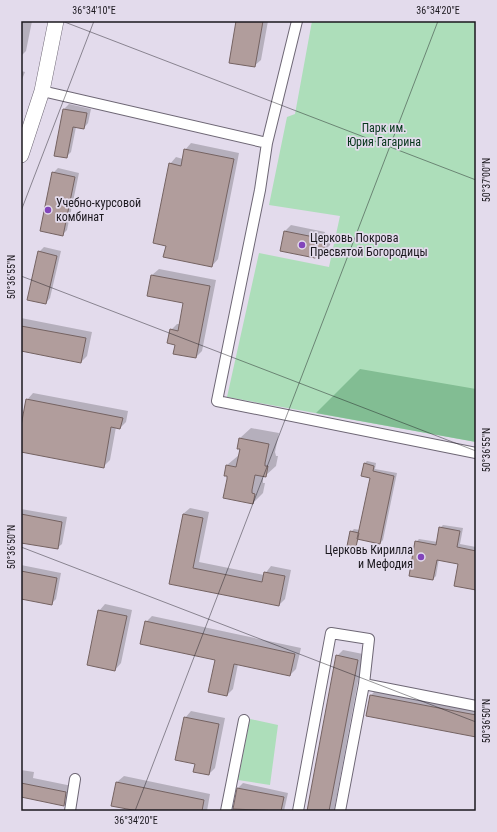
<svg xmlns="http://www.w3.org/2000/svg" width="497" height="832" font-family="'Roboto Condensed',sans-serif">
	<rect width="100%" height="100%" fill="#e3dbec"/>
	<path fill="#addeba" d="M312,21h164v421l-249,-45 32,-144 70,14 11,-51 -71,-11 18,-88 8,-3z
		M250,719l28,6 -8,60 -32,-5z"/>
	<path fill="#82bd93" d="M360,369l116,20v53l-160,-29z"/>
	<path fill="#0003" d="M21,21h11l-6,30 -5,5z
		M237,21h31l-7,39 -7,6z
		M21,71l4,1 -4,10z
		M69,104l22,5 -3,14 -4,5 -8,-1 -5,25 -5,5 -11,-2 9,-46z
		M191,143l48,10 -21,106 -6,7 -45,-21 3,-81 6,-7 7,2 2,-9z
		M58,168l21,5 -12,57 -5,5 -9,-62z
		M291,225l34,7 -1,4 5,1 2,4 -1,4 -6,6 -39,-20z
		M44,247l17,4 -11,47 -4,5 -7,-51z
		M159,269l57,11 -14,71 -6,6 -20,-13 -5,-14 6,-6h3l4,-22 -32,-27z
		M21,318l71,14 -5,24 -6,6 -60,-12z
		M33,393l95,18 -2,11 -6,6 -4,-1 -6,33 -7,7 -82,-16v-20l6,-31z
		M251,428l28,5 -4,19 1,4h2l-2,10 -11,10h-2v7h2l-2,10 -10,10 -25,-24 -1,-14 12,-10 1,-17z
		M367,461l9,2 -1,6 22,4 -14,67 -3,3 -21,-5 -4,8 -4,-14 3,-3 6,1 11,-53 -7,-13z
		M190,508l19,4 -10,50 65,13 7,-9 20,4 -6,29 -6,6 -109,-22 13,-69z
		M21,509l46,8 -5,27 -5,4 -36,-6z
		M443,525l20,3 -3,16 16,3v42l-17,-26 -20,-4 -3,17 -3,3 -17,-37 3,-3 19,3 2,-14z
		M21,565l40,8 -5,26 -5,5 -30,-6z
		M105,604l27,6 -11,53 -6,7 -16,-59z
		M152,616l149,32 -5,21 -6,6 -52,-11 -5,25 -6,6 -11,-36 -70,-37z
		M343,650l20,4 -29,157h-26l29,-155z
		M377,689l99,19v28l-105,-41z
		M191,711l34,7 -10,50 -6,6 -24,-56z
		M21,770l13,2 -1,6 39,8 -2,12 -6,7 -43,-9z
		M124,776l86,18 -3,17h-64l-26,-29z
		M243,783l45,10 -4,18h-38l-12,-2 4,-21z"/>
	<path fill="#b19d9c" stroke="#756362" d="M236,21h27l-8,46 -26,-4z
		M63,109l24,4 -3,16 -11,-2 -6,31 -13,-2z
		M184,149l50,10 -22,108 -49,-10 3,-11 -13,-3 16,-80 12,3z
		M52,172l23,5 -12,59 -23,-5z
		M284,231l35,7 -1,5h5l2,5 -1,4 -9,6 -35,-7z
		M38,251l19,5 -11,48 -19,-4z
		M151,275l59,11 -14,72 -23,-4 2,-9 -8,-2 3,-14 8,2 5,-28 -36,-7z
		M21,326l65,12 -5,25 -60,-12z
		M26,399l97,19 -3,11 -9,-2 -7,41 -83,-16v-26z
		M239,438l30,6 -4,19v3h3l-2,11 -11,-2 -3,15v3l3,1 -2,10 -30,-6 4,-19v-3h-3l2,-11 10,2 4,-18h-3z
		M364,463l10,3 -1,5 21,5 -14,68 -23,-5 13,-61 -9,-2z
		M21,514l41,8 -4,27 -37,-6z
		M183,514l20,4 -10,50 69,14 2,-10 21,4 -6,30 -110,-22z
		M439,527l21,4 -3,16 19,4v39l-22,-4 4,-22 -21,-4 -4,20 -24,-4 6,-35 21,4z
		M350,531l9,2 -3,14 -9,-1z
		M21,571l36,7 -5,27 -31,-6z
		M98,610l29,6 -12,55 -28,-6z
		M145,621l150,33 -5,22 -56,-12 -7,32 -19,-4 7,-32 -75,-16z
		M336,655l22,5 -29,151h-22z
		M370,695l106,20v22l-110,-21z
		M184,717l35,7 -10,51 -16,-3 2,-8 -20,-4z
		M116,782l88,18 -2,11h-64l-27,-5z
		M21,783l45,9 -2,14 -43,-9z
		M237,788l47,9 -3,14 -48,-2z"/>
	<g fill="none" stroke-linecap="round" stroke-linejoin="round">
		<g stroke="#6e6775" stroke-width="12">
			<path id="street" d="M297,21l-30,122 -7,47 -43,211 259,52
				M42,91l225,52
				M364,684l112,22
				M70,811l5,-32
				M226,811l18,-91
				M298,811l33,-178 38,6 -5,45 -24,127"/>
		</g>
		<g stroke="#6e6775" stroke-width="16">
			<path id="secondary" d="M21,155l21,-64 14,-70"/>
		</g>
		<use href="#street" stroke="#fff" stroke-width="10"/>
		<use href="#secondary" stroke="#fff" stroke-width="15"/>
	</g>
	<path fill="none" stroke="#1b181e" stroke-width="1" stroke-opacity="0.45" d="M62,21l414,159M21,211l73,-190M21,276l455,175M21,547l455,175M135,811l303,-790"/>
	<g fill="#8245bb" stroke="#e3dbec" stroke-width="1.5">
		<circle cx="48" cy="210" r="4"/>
		<circle cx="302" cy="245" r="4"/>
		<circle cx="421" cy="557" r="4"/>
	</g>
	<g text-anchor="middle" stroke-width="3.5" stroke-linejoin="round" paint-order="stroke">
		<g font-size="12" fill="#06361b" stroke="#e3dbec">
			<text x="384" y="132">Парк им.<tspan x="384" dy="14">Юрия Гагарина</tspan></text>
		</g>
		<g font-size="12" fill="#1b181e" stroke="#e3dbec" text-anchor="start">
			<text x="56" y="207">Учебно-курсовой<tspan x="56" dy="14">комбинат</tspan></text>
			<text x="310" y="242">Церковь Покрова<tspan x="310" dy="14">Пресвятой Богородицы</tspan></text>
			<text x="413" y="554" text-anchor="end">Церковь Кирилла<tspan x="413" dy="14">и Мефодия</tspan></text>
		</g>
	</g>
	<rect width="497" height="832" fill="none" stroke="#e3dbec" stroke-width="44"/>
	<rect x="22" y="22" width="453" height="788" fill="none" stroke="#1b181e" stroke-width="1.5"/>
	<g font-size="10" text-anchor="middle" fill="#1b181e">
		<text x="94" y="14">36°34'10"E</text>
		<text x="438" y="14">36°34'20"E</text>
		<text transform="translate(486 180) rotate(-90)" y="4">50°37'00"N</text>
		<text transform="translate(11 277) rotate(-90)" y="4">50°36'55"N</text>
		<text transform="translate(486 450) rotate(-90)" y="4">50°36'55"N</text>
		<text transform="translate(11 547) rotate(-90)" y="4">50°36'50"N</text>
		<text transform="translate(486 721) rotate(-90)" y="4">50°36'50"N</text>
		<text x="136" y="824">36°34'20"E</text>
	</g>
</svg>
